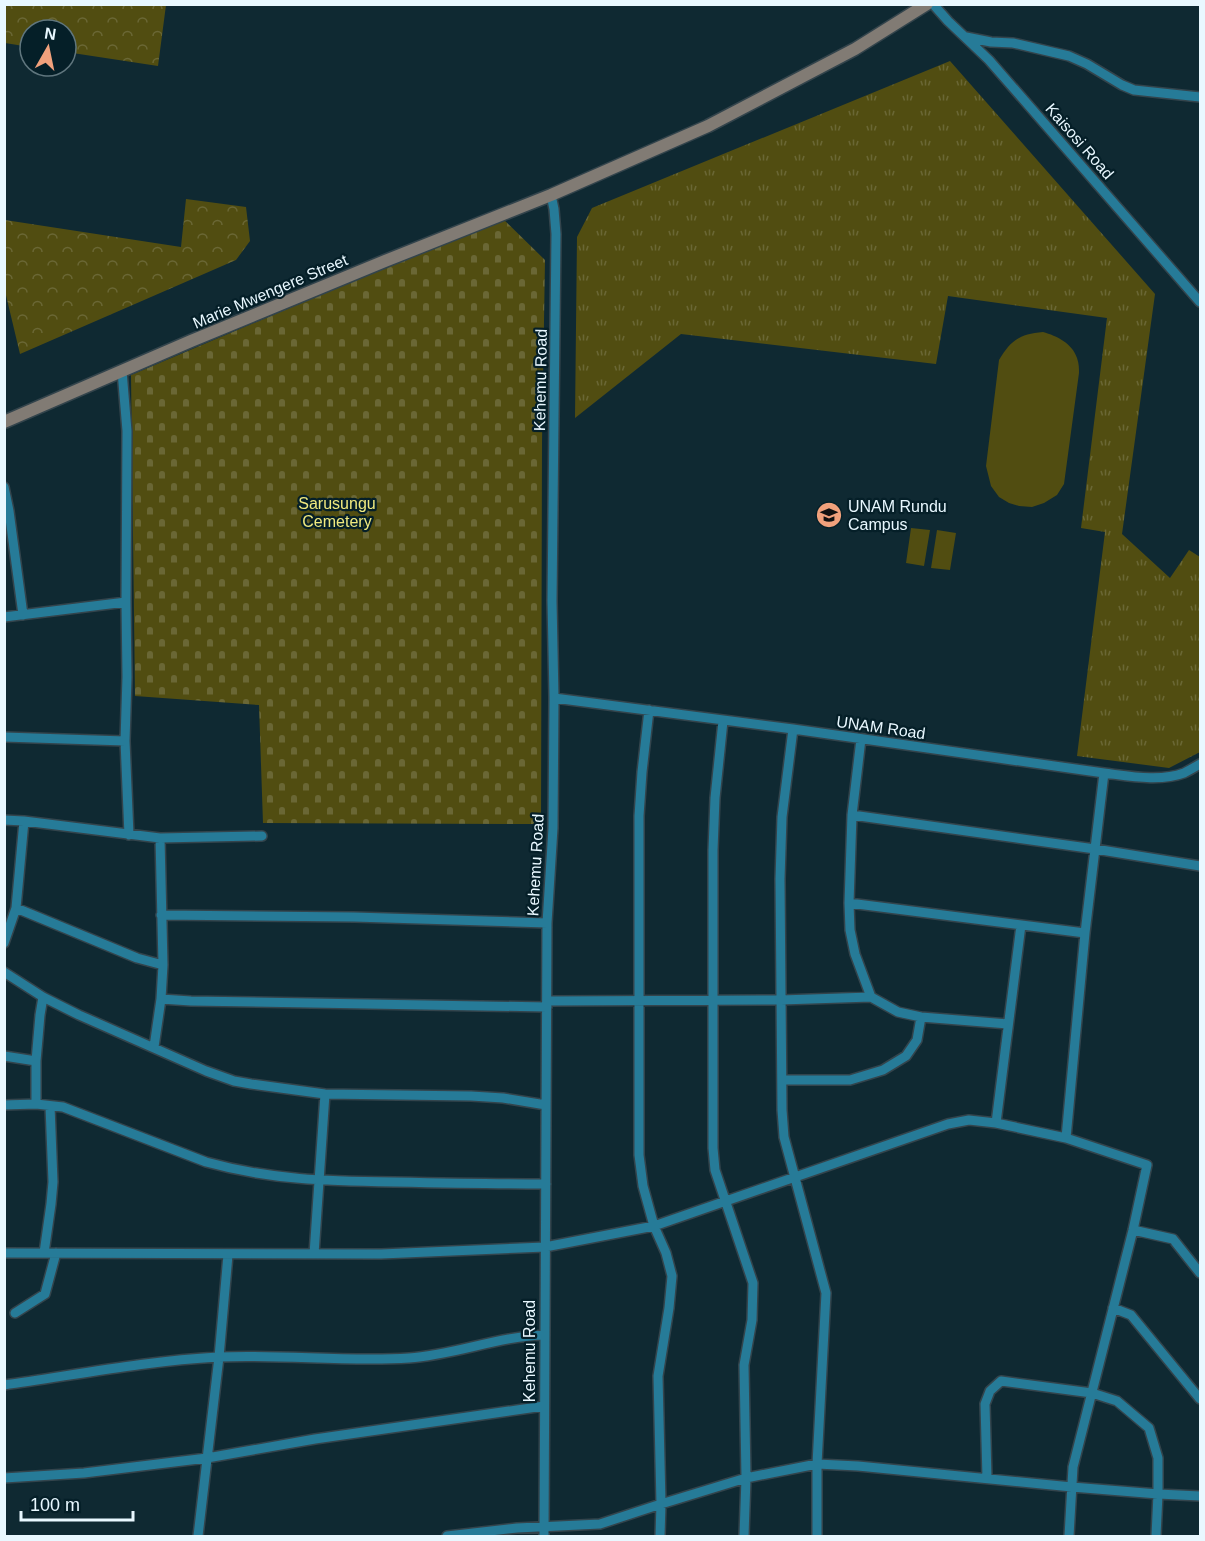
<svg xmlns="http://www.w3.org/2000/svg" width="1205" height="1541" font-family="Helvetica,sans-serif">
	<defs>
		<pattern id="grass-tufts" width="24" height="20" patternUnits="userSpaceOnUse" patternTransform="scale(1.5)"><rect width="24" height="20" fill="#514d11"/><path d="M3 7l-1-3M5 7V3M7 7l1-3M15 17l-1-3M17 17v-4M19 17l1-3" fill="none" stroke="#6a6735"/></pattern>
		<pattern id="forest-crowns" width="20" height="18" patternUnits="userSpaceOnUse" patternTransform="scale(1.5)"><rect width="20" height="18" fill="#514d11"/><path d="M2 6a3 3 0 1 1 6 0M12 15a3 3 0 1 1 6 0" fill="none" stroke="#6a6735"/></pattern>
		<pattern id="cemetery-stones" width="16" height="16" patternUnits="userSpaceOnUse" patternTransform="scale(1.5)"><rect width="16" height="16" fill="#514d11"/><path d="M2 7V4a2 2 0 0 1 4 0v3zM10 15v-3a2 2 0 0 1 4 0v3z" fill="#6a6735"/></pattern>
	</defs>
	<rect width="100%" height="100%" fill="#0f2932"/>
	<path fill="url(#grass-tufts)" d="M950,61l205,233 -33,240 48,44 19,-28 11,7v195l-31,16 -92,-12 28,-224 -24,-4 26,-210 -159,-22 -12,68 -255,-30 -106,84 2,-181 15,-29z"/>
	<path fill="url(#forest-crowns)" d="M4,5h162l-8,61 -92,-14v-22h-36v17l-25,-4z
		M186,199l60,8 4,34 -14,19 -216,94 -15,-63v-71l176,27z"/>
	<path fill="url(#cemetery-stones)" d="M502,218l43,42 -3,182 -1,382 -278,-1 -4,-118 -124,-9 -4,-321z"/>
	<path fill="#514d11" d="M1043,332c14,4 29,11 34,26 2,5 2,11 2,15l-15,111 -7,11 -13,8 -12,4 -13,-1 -10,-3 -10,-6 -8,-11 -5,-20 13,-106c12,-20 21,-26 44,-28z
		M911,528l19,2 -6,36 -18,-3z
		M937,530l19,3 -6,37 -19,-2z"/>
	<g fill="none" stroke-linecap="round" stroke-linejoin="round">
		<g stroke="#33444c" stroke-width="12">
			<path id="minor" d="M933,4l15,17 41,39 211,242
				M966,37l25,5 22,1 56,13 18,8 35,21 12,5 66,7
				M122,371l5,60 -1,171 1,75 -2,64 4,94
				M4,487l5,24 14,104
				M4,617l122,-15
				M554,698l239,31 311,44c25,3 56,9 80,0 6,-3 11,-6 16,-9
				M649,710l-7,62 -3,44v339l4,31 11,40 12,27 6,23 -3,32 -11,68 3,128 -1,32
				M723,721l-8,77 -2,52v298l2,22 38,113 -1,37 -8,45 2,113 -2,58
				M793,729l-11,88 -2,62 2,231 2,27 42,156 -9,171v72
				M4,737l121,4
				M861,739l-9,76 -3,88 1,27 5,24 16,43
				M852,815l243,34 105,17
				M4,820l20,1 136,17 102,-2
				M849,903l236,30
				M16,908l121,50 26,7
				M161,915l193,2 193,6
				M4,943l12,-35 8,-87
				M4,972l39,25 36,18 127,56 28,10 17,3 74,10 146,2 32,2 43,7
				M161,999l30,2 356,6
				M548,1001l233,-1 90,-3 27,15 23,5 87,7
				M154,1047l7,-48 2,-34 -3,-127
				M4,1056l32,5
				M782,1080h68l33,-10 23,-14 11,-16 4,-23
				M36,1104v-43l4,-46 3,-18
				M4,1105l32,-1 27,3 143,55c65,18 121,19 188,20 50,1 101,2 152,2
				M996,1123l25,-198
				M1066,1138l19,-205 19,-160
				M1133,1230l40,9 27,34
				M4,1253l377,1 164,-7 109,-21 294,-102 21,-4 27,3 70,15 81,27 -14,65 -60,237 -4,69
				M44,1253l7,-49 2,-22 -3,-76
				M314,1254l11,-160
				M1113,1308l18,7 69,84
				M15,1313l30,-19 11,-41
				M4,1385c71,-10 142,-24 214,-28 64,-3 127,5 191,1 46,-3 90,-22 136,-23
				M4,1478l80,-5 123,-15 108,-19 229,-33
				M987,1478l-2,-74 5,-13 11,-10 91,12 25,8 32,27 9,30v36l-2,42
				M198,1536l21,-179 9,-102
				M447,1536l70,-8 83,-4 61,-20 85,-26 71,-14 41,2 214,21 86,7 42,2
				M544,1536l3,-613 6,-95 1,-130 -2,-97 4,-367 -2,-25 -3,-14"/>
		</g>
		<g stroke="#33444c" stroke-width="15">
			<path id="major" d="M4,422l187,-81 194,-80 166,-66 157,-69 147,-77 72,-45"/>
		</g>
		<use href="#minor" stroke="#267b98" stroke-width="9"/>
		<use href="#major" stroke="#817b74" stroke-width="12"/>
	</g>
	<defs>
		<g id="school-disc" transform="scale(1.35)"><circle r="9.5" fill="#f1a17c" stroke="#051f28"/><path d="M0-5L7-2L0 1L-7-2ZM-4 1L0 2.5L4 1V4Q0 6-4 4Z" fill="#111"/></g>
	</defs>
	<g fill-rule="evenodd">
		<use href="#school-disc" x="829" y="515"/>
	</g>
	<g text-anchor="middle" stroke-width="4.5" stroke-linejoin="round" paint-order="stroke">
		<g font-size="16" fill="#e9f8ff" stroke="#051f28">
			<text transform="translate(1080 141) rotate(49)" y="6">Kaisosi Road</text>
			<text transform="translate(270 291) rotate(-23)" y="6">Marie Mwengere Street</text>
			<text transform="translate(540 380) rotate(-89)" y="6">Kehemu Road</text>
			<text transform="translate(881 727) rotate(8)" y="6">UNAM Road</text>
			<text transform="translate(535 865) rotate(-87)" y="6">Kehemu Road</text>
			<text transform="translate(529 1351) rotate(-90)" y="6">Kehemu Road</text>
		</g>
		<g font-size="16" fill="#efe97f" stroke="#051f28">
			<text x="337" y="509">Sarusungu<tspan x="337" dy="18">Cemetery</tspan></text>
		</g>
		<g font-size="16" fill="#e9f8ff" stroke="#051f28" text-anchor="start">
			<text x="848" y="512">UNAM Rundu<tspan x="848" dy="18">Campus</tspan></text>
		</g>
	</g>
	<rect width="1205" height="1541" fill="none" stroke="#e9f8ff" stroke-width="12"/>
	<g transform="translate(48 48) rotate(9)"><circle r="28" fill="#051f28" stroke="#60767e" stroke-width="1.5"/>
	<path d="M0-4.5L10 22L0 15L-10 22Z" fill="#f1a17c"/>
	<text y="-9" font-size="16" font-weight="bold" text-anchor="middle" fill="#e9f8ff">N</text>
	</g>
	<path d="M21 1511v9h112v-9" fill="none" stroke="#e9f8ff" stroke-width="3"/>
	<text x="30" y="1511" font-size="18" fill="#e9f8ff" stroke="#051f28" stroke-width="4.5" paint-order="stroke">100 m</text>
</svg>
